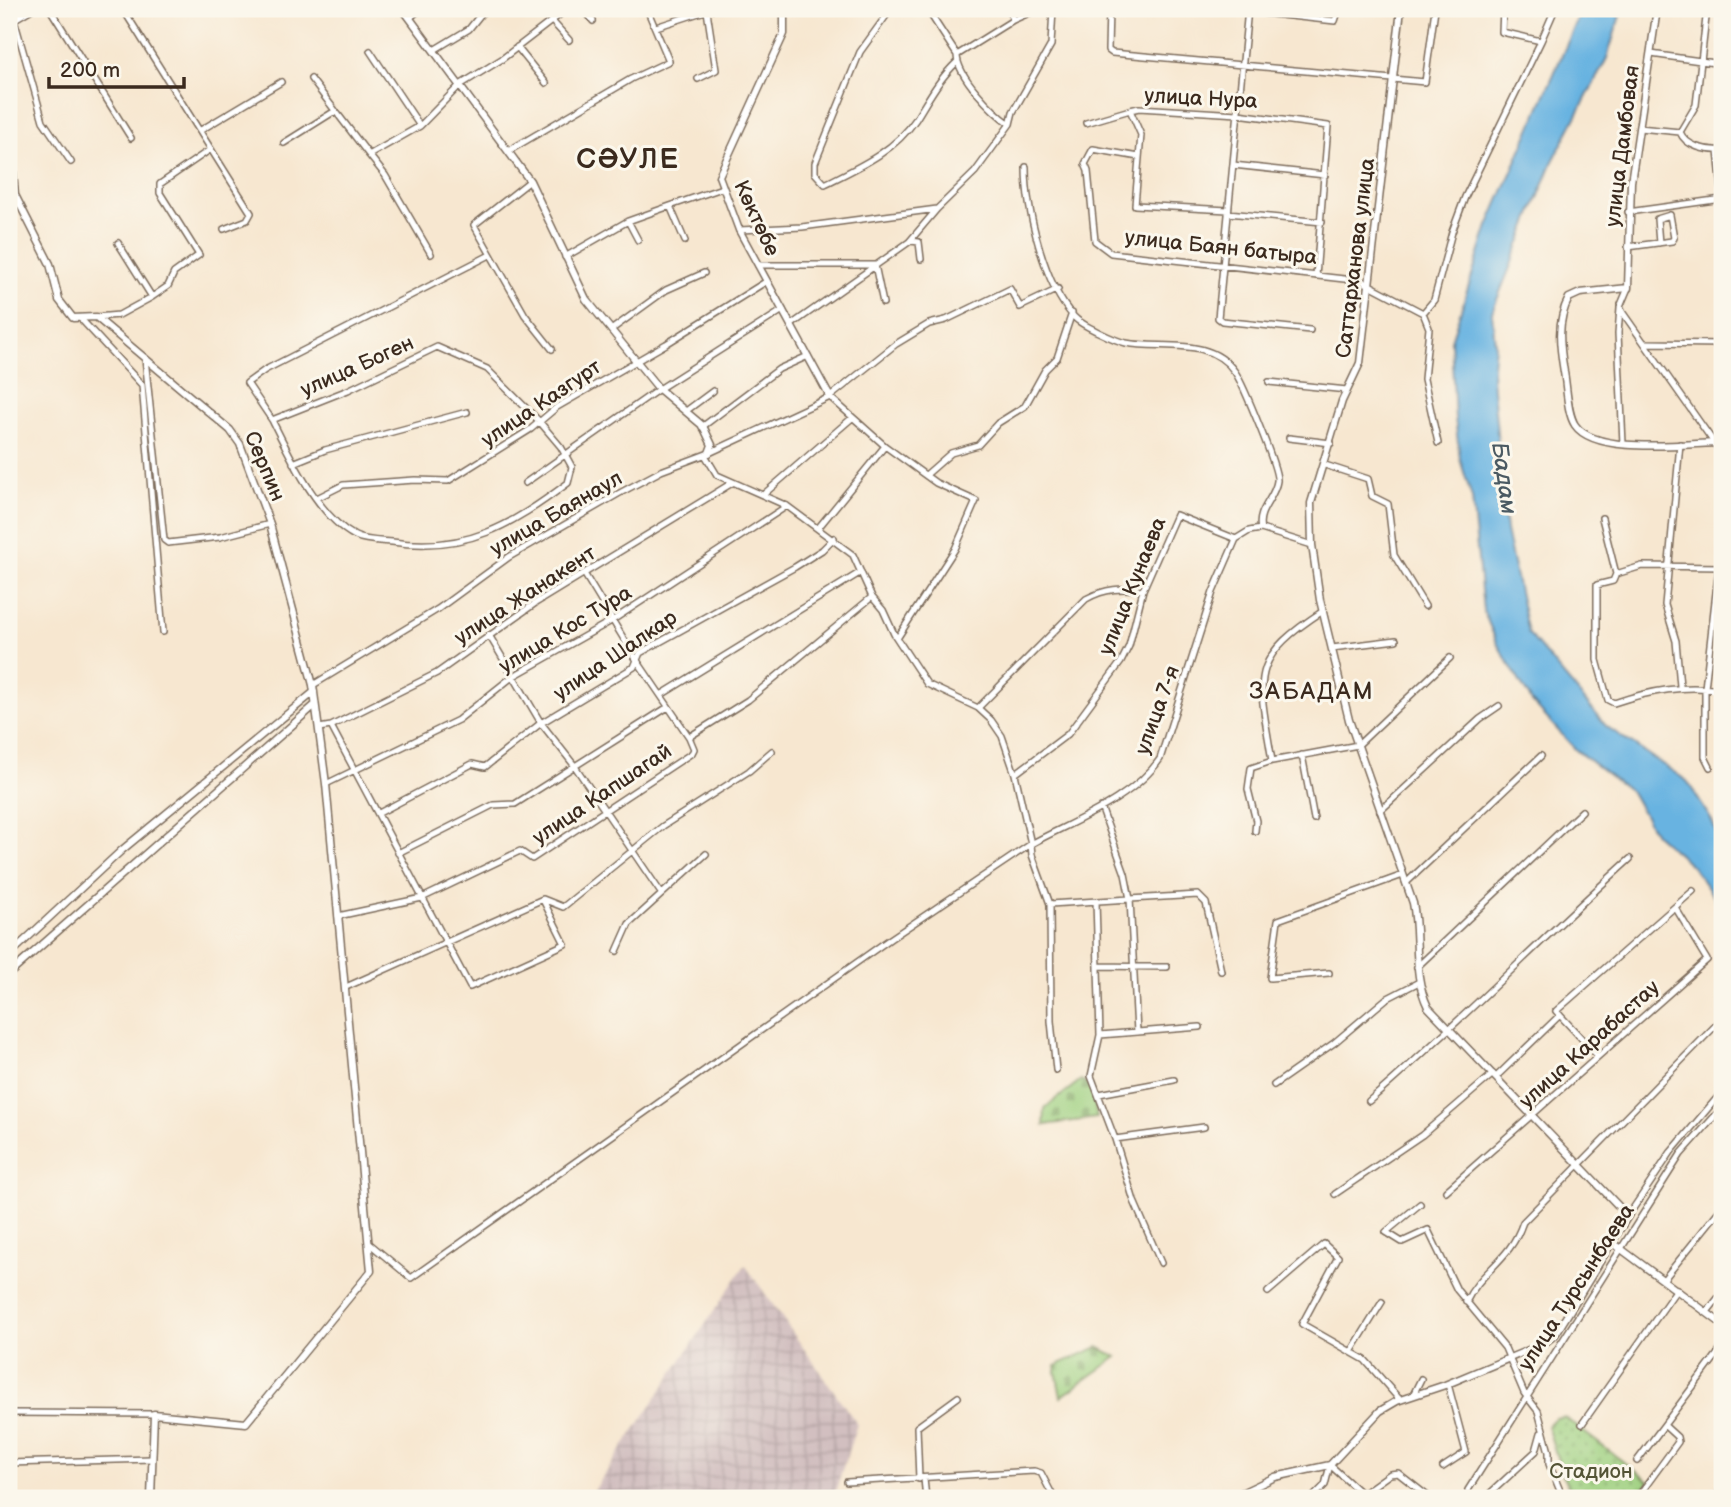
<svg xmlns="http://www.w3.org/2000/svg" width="1731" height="1507" font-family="'Balsamiq Sans',sans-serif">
	<defs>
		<pattern id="industrial-grid" width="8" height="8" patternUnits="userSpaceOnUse" patternTransform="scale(1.75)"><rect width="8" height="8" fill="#d2bfc0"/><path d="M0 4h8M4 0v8" fill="none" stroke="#b5a4a5"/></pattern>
		<pattern id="grass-dots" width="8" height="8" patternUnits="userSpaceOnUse" patternTransform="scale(1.75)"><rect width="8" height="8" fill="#9fd080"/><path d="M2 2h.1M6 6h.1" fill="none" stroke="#83a968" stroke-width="1.8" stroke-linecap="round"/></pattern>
		<pattern id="cemetery-stones" width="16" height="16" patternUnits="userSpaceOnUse" patternTransform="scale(1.75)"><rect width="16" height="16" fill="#9fd080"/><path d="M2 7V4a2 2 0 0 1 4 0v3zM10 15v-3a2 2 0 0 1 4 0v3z" fill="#83a968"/></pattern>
	</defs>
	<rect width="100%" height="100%" fill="#fbf7ec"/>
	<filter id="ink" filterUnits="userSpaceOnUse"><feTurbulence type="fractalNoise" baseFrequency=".0143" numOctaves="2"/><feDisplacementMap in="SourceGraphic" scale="14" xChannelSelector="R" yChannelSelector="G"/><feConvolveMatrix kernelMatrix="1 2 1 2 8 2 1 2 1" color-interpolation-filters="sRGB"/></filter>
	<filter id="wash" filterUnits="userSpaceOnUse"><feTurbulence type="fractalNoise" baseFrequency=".00686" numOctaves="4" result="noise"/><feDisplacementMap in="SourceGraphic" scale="28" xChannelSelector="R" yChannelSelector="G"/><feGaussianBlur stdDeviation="1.57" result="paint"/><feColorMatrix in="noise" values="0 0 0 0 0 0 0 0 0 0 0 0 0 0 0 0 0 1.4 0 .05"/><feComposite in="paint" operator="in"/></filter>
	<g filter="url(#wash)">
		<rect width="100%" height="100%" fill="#f7e7d0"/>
		<path fill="url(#industrial-grid)" d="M745,1265l112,159 -24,74h-244z"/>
		<path fill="url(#grass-dots)" stroke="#6d7d4f" stroke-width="2" d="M1564,1417l86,65 -14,16h-61l-11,-19 -17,-53 8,-8z"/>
		<path fill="url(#cemetery-stones)" stroke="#6d7d4f" stroke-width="2" d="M1081,1080l11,7 5,31 -53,7 1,-17z
			M1098,1347l19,10 -56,40 -6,-31z"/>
		<path fill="#68b3e1" stroke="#526e80" stroke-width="2" d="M1582,9h40l-15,49 -54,103 -61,151 3,32 -3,34 14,153 22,102 78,93 81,55 25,40 10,28v59l-30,-42 -37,-32 -24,-42 -54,-41 -45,-49 -34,-57 -15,-35 -11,-112 -12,-39 -5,-41 -4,-77 37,-115z"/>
	</g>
	<g filter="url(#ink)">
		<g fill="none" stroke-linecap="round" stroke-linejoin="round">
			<g stroke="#7d6c5c" stroke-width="8">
				<path id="minor" d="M50,9l81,129
					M123,9l128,204 -4,7 -23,9
					M584,9l9,12
					M891,9l-31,43 -45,111v10l10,11c34,-17 69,-32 91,-65 13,-21 23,-40 41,-57
					M927,9l30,46
					M1009,9l4,11 25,-11
					M1109,9l-1,41 4,3 313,29 10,-73
					M1226,9l109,12 4,-12
					M1248,9l-30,309 4,3 88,9
					M1503,9l-1,23 39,9 14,-32
					M411,17l9,-8
					M14,19l29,102 28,41
					M551,20l18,20
					M656,27l55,-18
					M517,47l29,36
					M434,50l35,-21 16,-20
					M1651,54l71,10
					M311,79l58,76 51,-29 -50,-75
					M698,79l18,-9 -9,-59
					M1086,123l44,-13
					M1010,124c-17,-12 -53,-48 -53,-69l56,-35
					M420,126l40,-41 42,-26 65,-50
					M1639,128l41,4c6,15 27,19 42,18
					M201,130l80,-48
					M1680,132l16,-27 11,-96
					M284,143l51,-32
					M510,150l121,-71 38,-18 -22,-52
					M1718,151l4,40
					M369,155l16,20 46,79
					M1139,157l-46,-8 -8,15 3,7 7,70 16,12 251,28 61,32 6,15 -5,51 14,64
					M1233,165l92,10
					M530,181l-56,44 51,90 27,34
					M1228,210l-93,-5 6,-70 -11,-25 9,-2 99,6 90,12 -12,150
					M1628,212l94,-13
					M1228,213l94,9
					M739,230l63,-3 135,-18 38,-37 35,-48 3,-12 38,-67 2,-36
					M638,240l-10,-19 42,-15
					M685,241l-15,-35 52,-18
					M910,241l9,1 2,17
					M118,243l34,54
					M1628,247l44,-6 2,-3 -4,-23 -13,4 2,24
					M565,257l63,-36
					M758,265h117l8,38
					M1628,288l-8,19 3,6 99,141
					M1620,308l-2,25 5,111
					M1423,313l11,-13 18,-68 13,-35 76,-156
					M96,317l23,-2 33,-18 16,-11 6,-13 25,-18 -39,-62v-9l51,-35
					M80,318l62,67 21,247
					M791,325l118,-83 28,-33
					M611,330l55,-40 38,-17
					M1646,343l76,1
					M437,347l50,22 52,52 22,26 11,20 -4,16c-56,42 -102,70 -176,59 -11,-1 -27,-1 -37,-6 -37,-19 -65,-80 -83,-116l76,-30z
					M145,358l19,182 4,3 52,-6 50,-13
					M1269,382l78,8
					M686,411l27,-20
					M272,420l-25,-37 18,-13 225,-115
					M702,427l77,-58 29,-13
					M1289,438l42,5
					M1680,444l-15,161 11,36 4,45
					M885,446l51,37 40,18 -21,48 -57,88
					M705,455l12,20 70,31 66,49 19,42 11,13 11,24 33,50 51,24 13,12 11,16 13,38 53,-40 53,-72 8,-16 14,-56 33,-75 60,24 13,-8 12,-2c-5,-18 14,-31 16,-48 2,-11 -34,-97 -42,-109 -25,-36 -72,-22 -109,-29 -10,-2 -45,-18 -52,-26 -30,-32 -48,-108 -48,-150
					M293,463l32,-13 142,-38
					M1325,465l43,14 4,17 16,8 6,51 31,51
					M927,474l24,-21 27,-8 20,-22 27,-17 20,-36 12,-12 15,-45
					M525,483l134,-94 124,-79
					M764,494l88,-76
					M317,498l26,-13 72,-5 33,1 83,-52 26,-22 109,-63 101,-63
					M1602,518l14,56 -3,7 -16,4v75l11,40 6,3c38,-13 69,-18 108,-13
					M819,527l66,-81 -55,-49
					M1261,529l51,16
					M1616,574l26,-8 80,1
					M585,575l51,84 53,78
					M489,635l52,88 33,42 87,128
					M1332,648l64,-8
					M313,685l125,-76 71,-52 109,-63 43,-23 48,-18 121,-56 66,-53 33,-20 17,-4 64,-31 10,18 38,-18
					M661,695l200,-123
					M978,708l108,-109c20,-11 35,-11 57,-9
					M331,726l106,-53 100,-71 195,-119
					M319,728l12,-2 139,261 95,-43 -22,-44
					M1302,755l12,64
					M1272,761l86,-16 92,-87
					M1710,767l-5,-10v-69l17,-148
					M1015,774l16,70c42,-23 101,-44 129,-85l53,-167 23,-53
					M326,784l132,-64 54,-43 101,-57 174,-114
					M1101,807l24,67 5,25 68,-4 8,8 15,68
					M1380,811l100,-92 19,-13
					M379,813l93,-49 13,3 56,-44 93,-56 6,-14 155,-86 27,-17 12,-12
					M1255,831l1,-10 -8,-32 3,-21 21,-7c-13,-83 -26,-100 51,-150
					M398,853l95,-48 22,-1 153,-97
					M1406,883l135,-127
					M1096,901l4,134 -9,41 24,63 19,62 27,62
					M1050,904l80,-5 7,133
					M338,916l84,-18 98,-47 12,8 160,-106 2,-4 -5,-12 59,-37 124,-103
					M617,951l12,-27 77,-70
					M1098,966l69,1
					M1417,967l165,-156
					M1329,973l-59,5 8,-58 125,-45
					M346,987l197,-88 20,8 100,-81 86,-55 23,-20
					M1100,1035l100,-8
					M1598,1056l-42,-45 137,-120
					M1496,1077l64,-62
					M1274,1085l60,-42 52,-44 33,-17
					M1099,1094l75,-14
					M1369,1101c90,-77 172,-162 261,-242
					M1115,1139l89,-12
					M1446,1191l261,-231 -32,-53
					M1335,1194l87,-59 71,-61
					M1420,1204l-34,28 16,10 26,-12 29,60 48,58 19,45 14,18 11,41v12l14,34
					M1628,1216l43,-64 51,-60
					M370,1244l41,34 479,-339 141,-95 1,11 18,49 1,117 5,49
					M1664,1279l58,-72
					M1268,1292l56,-48 14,13 -36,67 63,36 35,40
					M1466,1302c15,-32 44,-41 57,-80l199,-203
					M1707,1312l15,-19
					M1351,1352l31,-50
					M1413,1395l8,-16
					M9,1413l145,1
					M1582,1424l95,-135
					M1637,1461l85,-113
					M9,1463l143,-4
					M1330,1465l32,29v4
					M1443,1467l23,-15 -18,-68
					M919,1479l-2,-52 41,-30
					M924,1479l2,19
					M847,1482l187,-11 7,2 13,25
					M1468,1490l213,-336 41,-46
					M1362,1494l28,-20 8,-1 32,25
					M1312,1498l13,-13 5,-20
					M1485,1498l51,-47 5,-18
					M1637,1498l41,-56 -1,-5 -12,-11
					M1715,1498l7,-10"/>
			</g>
			<g stroke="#7d6c5c" stroke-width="9">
				<path id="tertiary" d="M403,9l127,172 56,118 73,90 44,37 9,19 -3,8
					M784,9v25l-65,142 20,54 91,167
					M1657,9l-26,173 -3,106 -48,5 -11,5c-13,24 -9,49 -5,74 3,16 3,41 11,53 21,31 114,18 147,18
					M9,22l22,-13
					M9,129l6,66 35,69 9,36 14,18 23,-1 134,113 10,14 30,80 43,161 13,99 45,487 -125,152 -92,-9 -3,84
					M9,955l113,-105 192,-158
					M9,974l306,-269
					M1613,1243l109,81
					M1231,1498l44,-21 55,-12 50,-54 17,-10 48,-16 98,-41 12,-9 73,-119 -200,-209c-16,-32 -8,-69 -15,-104l-64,-183 -29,-120 -8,-55 -1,-42 31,-102 18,-38 41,-354"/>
			</g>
			<use href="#minor" stroke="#fff" stroke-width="5"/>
			<use href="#tertiary" stroke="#fff" stroke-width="6"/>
		</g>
	</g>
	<g text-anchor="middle" stroke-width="6" stroke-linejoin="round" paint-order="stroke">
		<g font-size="21" fill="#3b2a1e" stroke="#fbf7ec">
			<text transform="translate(1201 98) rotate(3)" y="7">улица Нура</text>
			<text transform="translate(1622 146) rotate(-83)" y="7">улица Дамбовая</text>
			<text transform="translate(757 218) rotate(65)" y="7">Көктөбе</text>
			<text transform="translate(1221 247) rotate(6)" y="7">улица Баян батыра</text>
			<text transform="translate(1355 258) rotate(-83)" y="7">Саттарханова улица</text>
			<text transform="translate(357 366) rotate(-24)" y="7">улица Боген</text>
			<text transform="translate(541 403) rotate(-34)" y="7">улица Казгурт</text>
			<text transform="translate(265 466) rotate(67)" y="7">Серпин</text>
			<text transform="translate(556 513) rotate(-30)" y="7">улица Баянаул</text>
			<text transform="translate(1132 586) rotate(-68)" y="7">улица Кунаева</text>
			<text transform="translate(525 595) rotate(-33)" y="7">улица Жанакент</text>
			<text transform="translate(565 629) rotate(-31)" y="7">улица Кос Тура</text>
			<text transform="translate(615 655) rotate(-34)" y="7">улица Шалкар</text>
			<text transform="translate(1157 710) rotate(-70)" y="7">улица 7-я</text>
			<text transform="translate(602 794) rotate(-34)" y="7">улица Капшагай</text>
			<text transform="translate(1589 1044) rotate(-42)" y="7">улица Карабастау</text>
			<text transform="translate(1576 1287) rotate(-57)" y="7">улица Турсынбаева</text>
		</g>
		<g font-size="21" fill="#545436" stroke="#fbf7ec">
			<text x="1591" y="1478">Стадион</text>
		</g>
		<g font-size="23" font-style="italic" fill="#4b5a62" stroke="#fbf7ec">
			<text transform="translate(1505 478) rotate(82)" y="8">Бадам</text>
		</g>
		<g font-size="24" letter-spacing="2" fill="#3b2a1e" stroke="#fbf7ec">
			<text x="1312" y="699">ЗАБАДАМ</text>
		</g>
		<g font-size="28" font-weight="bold" letter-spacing="2" fill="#3b2a1e" stroke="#fbf7ec">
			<text x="628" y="168">СӘУЛЕ</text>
		</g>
	</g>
	<rect width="1731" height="1507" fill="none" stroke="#fbf7ec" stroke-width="35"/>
	<path d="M49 77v10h135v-10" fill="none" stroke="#3b2a1e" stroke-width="3.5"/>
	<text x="60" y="77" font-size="21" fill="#3b2a1e" stroke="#fbf7ec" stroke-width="5" paint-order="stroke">200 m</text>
</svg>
